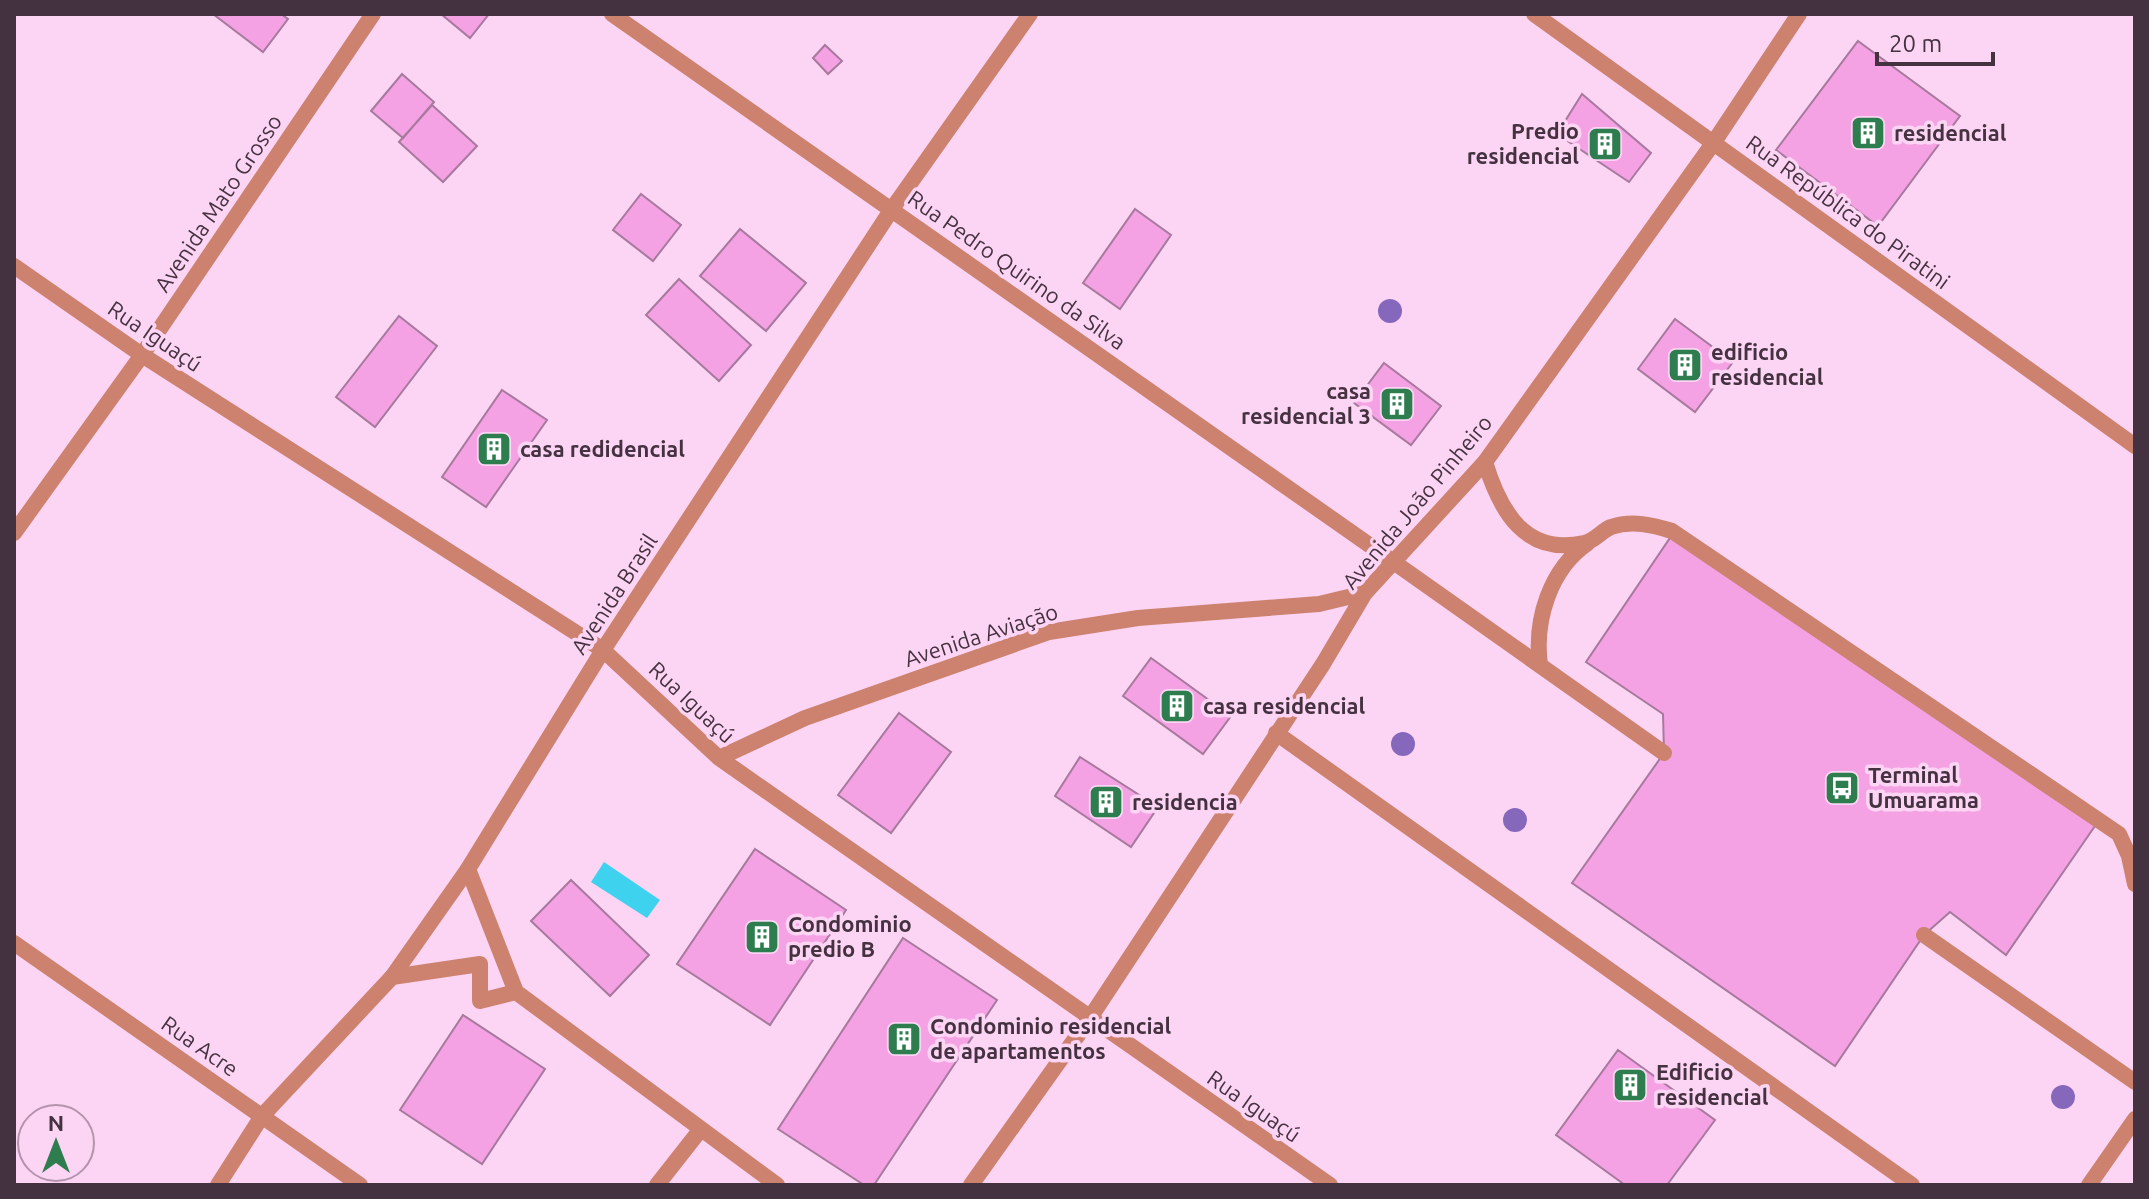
<svg xmlns="http://www.w3.org/2000/svg" width="2149" height="1199" font-family="Ubuntu,sans-serif">
	<rect width="100%" height="100%" fill="#fdd5f4"/>
	<path fill="#3ed2ef" d="M604,862l56,38 -13,18 -56,-36z"/>
	<path fill="#f4a2e3" stroke="#a6799d" stroke-width="2" d="M213,14h68l7,5 -25,33z
		M441,14h48l-19,24z
		M1858,41l102,75 -82,110 -102,-76z
		M825,45l17,16 -14,13 -15,-16z
		M402,74l32,28 -31,36 -32,-27z
		M1582,94l69,59 -22,29 -72,-48z
		M432,105l45,41 -34,36 -44,-40z
		M641,194l40,31 -28,36 -40,-31z
		M1135,209l36,26 -51,74 -37,-26z
		M740,229l66,54 -40,48 -66,-55z
		M679,279l72,66 -32,36 -73,-66z
		M399,316l38,30 -62,81 -39,-30z
		M1675,319l58,43 -38,50 -57,-43z
		M1384,363l57,43 -30,39 -57,-42z
		M502,390l45,30 -61,87 -44,-30z
		M1672,535l425,288 -91,132 -56,-43 -26,23 -89,131 -263,-183 92,-130 -1,-39 -77,-52z
		M1151,658l80,58 -28,38 -80,-58z
		M899,713l52,39 -60,81 -53,-38z
		M1080,757l78,50 -27,40 -76,-51z
		M755,849l91,61 -76,115 -93,-61z
		M571,880l78,75 -39,41 -79,-75z
		M903,938l94,62 -123,185h-10l-86,-56z
		M463,1015l82,54 -63,95 -82,-54z
		M1618,1050l97,70 -48,65h-42l-69,-50z"/>
	<g fill="none" stroke-linecap="round" stroke-linejoin="round">
		<path stroke="#cd826f" stroke-width="16" d="M1485,462c15,49 40,94 99,81 11,-2 17,-12 27,-16 21,-7 42,-2 61,4l447,303 10,22 6,28
			M1395,563l269,190
			M1540,665c-6,-45 10,-96 48,-122
			M1276,733l636,452
			M468,869l48,123 261,193
			M1924,935l211,147
			M392,977l88,-13v37l36,-9
			M657,1185l44,-56"/>
		<path stroke="#cd826f" stroke-width="16" d="M612,14l783,549
			M14,266l128,89 461,295 116,108 611,427
			M14,533l128,-178 231,-341
			M719,758l86,-40 244,-86 89,-14 181,-14 46,-11
			M14,943l346,242
			M218,1185l44,-69 130,-139 76,-108 135,-219 289,-441 138,-195
			M971,1185l119,-167 233,-354 42,-71 120,-131 229,-320 85,-128"/>
		<path stroke="#cd826f" stroke-width="16" d="M1534,14l601,432
			M2089,1185l46,-66"/>
	</g>
	<g fill="#8568bc">
		<circle cx="1390" cy="311" r="12"/>
		<circle cx="1403" cy="744" r="12"/>
		<circle cx="1515" cy="820" r="12"/>
		<circle cx="2063" cy="1097" r="12"/>
	</g>
	<defs>
		<g id="building-square" transform="scale(1.8)"><rect x="-9" y="-9" width="18" height="18" rx="4" fill="#2d7d4e" stroke="#fdd5f4"/><path d="M-4-6H4V6H1V3H-1V6H-4ZM-2.5-4.3h1.7v1.8h-1.7ZM.8-4.3h1.7v1.8H.8ZM-2.5-1h1.7V.8h-1.7ZM.8-1h1.7V.8H.8Z" fill="#fff"/></g>
		<g id="bus-square" transform="scale(1.8)"><rect x="-9" y="-9" width="18" height="18" rx="4" fill="#2d7d4e" stroke="#fdd5f4"/><path d="M-5-6H5V4H4V6H2V4H-2V6H-4V4H-5ZM-3.5-4V0h7V-4ZM-3.5 1.2v1.5H-2V1.2ZM2 1.2v1.5H3.5V1.2Z" fill="#fff"/></g>
	</defs>
	<g fill-rule="evenodd">
		<use href="#building-square" x="1868" y="133"/>
		<use href="#building-square" x="1605" y="144"/>
		<use href="#building-square" x="1685" y="365"/>
		<use href="#building-square" x="1397" y="404"/>
		<use href="#building-square" x="494" y="449"/>
		<use href="#building-square" x="1177" y="706"/>
		<use href="#bus-square" x="1842" y="788"/>
		<use href="#building-square" x="1106" y="802"/>
		<use href="#building-square" x="762" y="937"/>
		<use href="#building-square" x="904" y="1039"/>
		<use href="#building-square" x="1630" y="1085"/>
	</g>
	<g text-anchor="middle" stroke-width="7" stroke-linejoin="round" paint-order="stroke">
		<g font-size="22" font-weight="bold" fill="#453241" stroke="#fdd5f4" text-anchor="start">
			<text x="1579" y="139" text-anchor="end">Predio<tspan x="1579" dy="25">residencial</tspan></text>
			<text x="1894" y="141">residencial</text>
			<text x="1711" y="360">edificio<tspan x="1711" dy="25">residencial</tspan></text>
			<text x="1371" y="399" text-anchor="end">casa<tspan x="1371" dy="25">residencial 3</tspan></text>
			<text x="520" y="457">casa redidencial</text>
			<text x="1203" y="714">casa residencial</text>
			<text x="1868" y="783">Terminal<tspan x="1868" dy="25">Umuarama</tspan></text>
			<text x="1132" y="810">residencia</text>
			<text x="788" y="932">Condominio<tspan x="788" dy="25">predio B</tspan></text>
			<text x="930" y="1034">Condominio residencial<tspan x="930" dy="25">de apartamentos</tspan></text>
			<text x="1656" y="1080">Edificio<tspan x="1656" dy="25">residencial</tspan></text>
		</g>
		<g font-size="22" fill="#453241" stroke="#fdd5f4">
			<text transform="translate(218 203) rotate(-56)" y="8">Avenida Mato Grosso</text>
			<text transform="translate(1848 212) rotate(36)" y="8">Rua República do Piratini</text>
			<text transform="translate(1017 270) rotate(35)" y="8">Rua Pedro Quirino da Silva</text>
			<text transform="translate(155 336) rotate(34)" y="8">Rua Iguaçú</text>
			<text transform="translate(1417 502) rotate(-50)" y="8">Avenida João Pinheiro</text>
			<text transform="translate(614 594) rotate(-57)" y="8">Avenida Brasil</text>
			<text transform="translate(981 635) rotate(-18)" y="8">Avenida Aviação</text>
			<text transform="translate(692 702) rotate(43)" y="8">Rua Iguaçú</text>
			<text transform="translate(200 1046) rotate(35)" y="8">Rua Acre</text>
			<text transform="translate(1254 1106) rotate(35)" y="8">Rua Iguaçú</text>
		</g>
	</g>
	<rect width="2149" height="1199" fill="none" stroke="#453241" stroke-width="32"/>
	<g transform="translate(56 1143)"><circle r="38" fill="#fdd5f4" stroke="#b394ac" stroke-width="2"/>
	<path d="M0-6L14 30L0 20L-14 30Z" fill="#2d7d4e"/>
	<text y="-12" font-size="22" font-weight="bold" text-anchor="middle" fill="#453241">N</text>
	</g>
	<path d="M1877 52v12h116v-12" fill="none" stroke="#453241" stroke-width="4"/>
	<text x="1889" y="52" font-size="24" fill="#453241" stroke="#fdd5f4" stroke-width="6" paint-order="stroke">20 m</text>
</svg>
